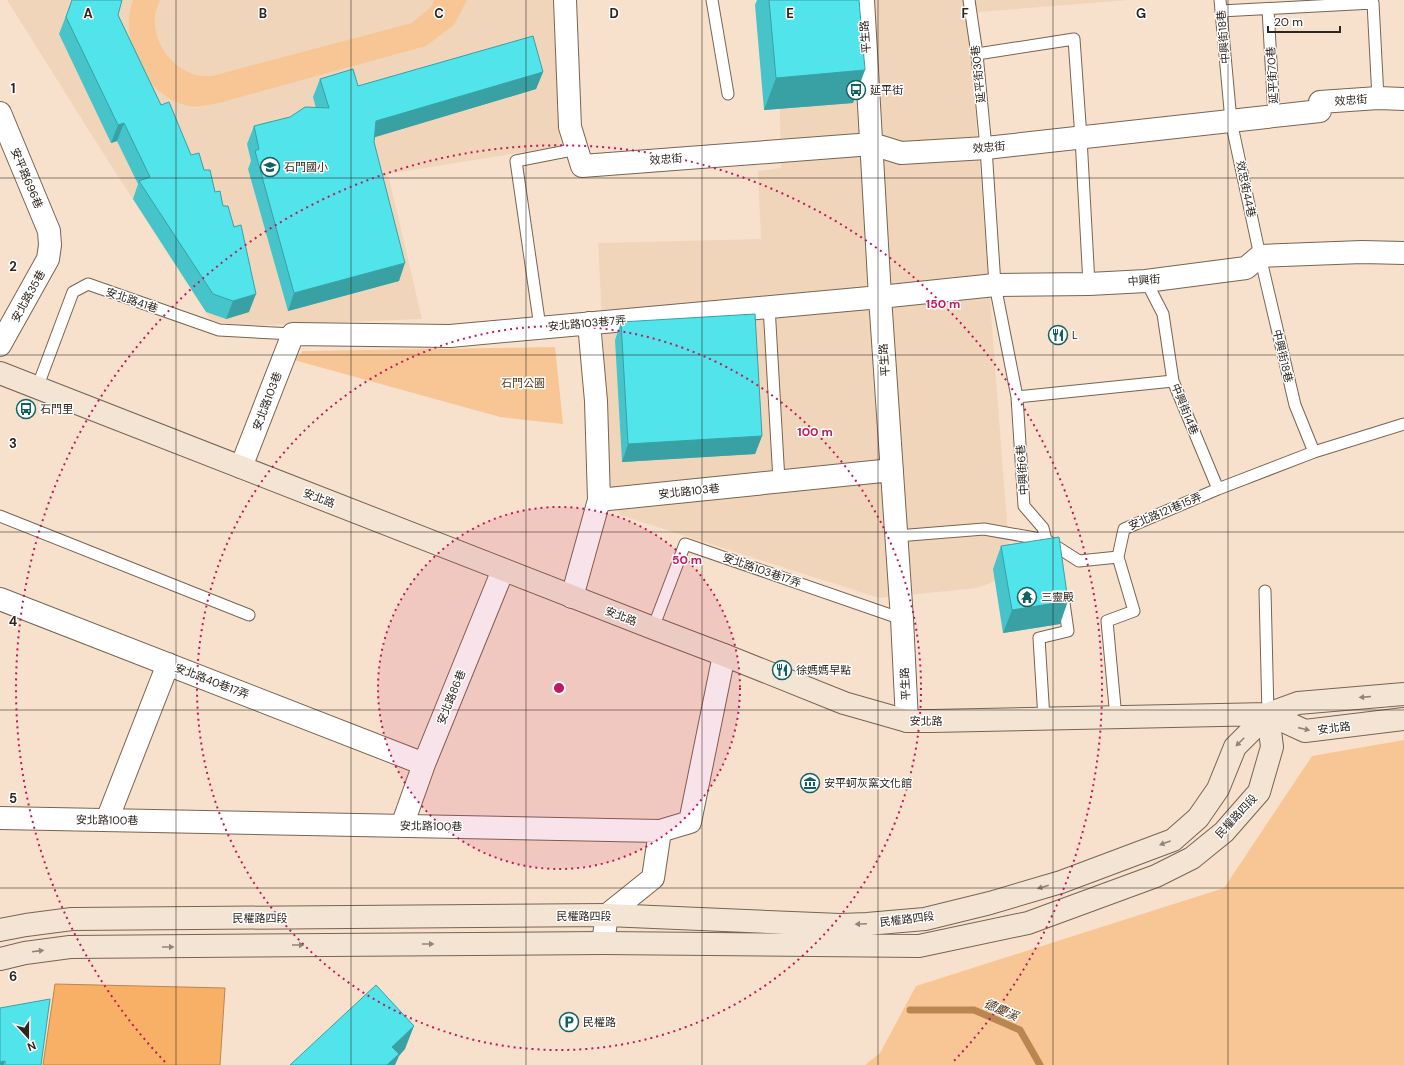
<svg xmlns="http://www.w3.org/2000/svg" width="1404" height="1065" font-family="'DM Sans','Noto Sans TC',sans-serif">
	<rect width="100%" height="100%" fill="#f7e1cd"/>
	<path fill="#f0d5ba" d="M7,0h546l7,146 -172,28 34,145 -181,7 -31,-6 -4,-8 -98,-151z
		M778,0h351l-161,13 43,562 -34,13 -98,10 -259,-83 -9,-23 -13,-249 163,-4 -3,-68 23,-3z"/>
	<path fill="#f8c695" d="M133,0h27c-2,5 -4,10 -5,15 -2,26 13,50 38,59 6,2 13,2 19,2l200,-53 20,-17 2,-6h33l-13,25 -28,21 -207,57c-8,1 -23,5 -30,3 -45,-10 -71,-64 -56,-106z
		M555,347l8,77 -63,-7 -206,-57 9,-9z
		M1404,740v325h-539l15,-12 36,-67 308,-98 88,-132z"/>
	<path fill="#f7b066" stroke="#ba8650" d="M55,984l170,4 -5,77h-177z"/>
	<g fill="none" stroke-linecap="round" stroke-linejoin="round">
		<path stroke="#ba8650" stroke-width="7" d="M910,1010h64l46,20 20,35"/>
		<g stroke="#776452" stroke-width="13">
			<path id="lane" d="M712,0l16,94
				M969,0l8,54 9,94 9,137 22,112 7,109 19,22 3,12 7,12
				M1220,0l11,121 29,135 35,149 19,47
				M1268,9l6,107
				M1221,11l152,-8 5,95
				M977,54l97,-15 7,99 8,146
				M1146,281l17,33 10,67 45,108
				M769,306l10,175
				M540,327l-24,-166 61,-12
				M37,388l36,-96 15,-8 131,46 74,4
				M1017,397l156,-16
				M0,516l249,99
				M897,536l87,-7 62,11 33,21 39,-4 6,-28 94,-40 96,-37 90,-28
				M1265,591l3,123
				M653,628l32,-84 217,75
				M1116,718l-9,-97 27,-10 -16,-54
				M1044,719l-5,-81 29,-7 -5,-35"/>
		</g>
		<g stroke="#776452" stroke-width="24">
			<path id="street" d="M565,0l5,127 12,39 290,-22 29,9 85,-5 334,-37v-9l58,-4 26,1
				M863,0l17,297 22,322 5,102
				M0,113l49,118 1,14 -2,14 -48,86
				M589,323l7,78 3,99
				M241,467l52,-133 157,2 430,-39 115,-12 94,-1 57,-3 100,-13 14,-12 102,-4 42,1
				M572,597l27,-97 293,-30
				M0,599l424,165
				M0,818l660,13 30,-9 34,-167
				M107,820l61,-156
				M402,826l22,-62 79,-194
				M603,943l4,-28 46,-37 7,-47"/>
		</g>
		<g stroke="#776452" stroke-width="24">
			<path id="secondary" d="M0,373l653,255 71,27 120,48 63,18h25l336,-7 30,-11 106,-9
				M1268,714l37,17 99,-12
				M0,930l26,-5 46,-6 535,-4 233,10 27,-1 58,-5 65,-16 71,-21 112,-42 25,-22 20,-29 17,-42 33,-33
				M0,959l25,-6 45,-6 533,-4 316,3 109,-23 128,-47 36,-18 32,-26 35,-40 13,-45 -4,-33"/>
		</g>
		<use href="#lane" stroke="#fff" stroke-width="11"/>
		<use href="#street" stroke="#fff" stroke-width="22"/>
		<use href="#secondary" stroke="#f3e4d4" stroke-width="22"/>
	</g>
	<path fill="#46c4c9" d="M72,0l46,15 43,90 30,50 13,15 11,22 34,120 -23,7 -20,-7 -73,-113 5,-15 -21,-43 -6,2 -52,-109z
		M757,0h102l-6,103 -89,7 -9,-105z
		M543,72l-7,17 -162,48v5l25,139 -111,30 -40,-142 3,-8 -4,-17 7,-18 36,-9 26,-9 -3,-11 7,-18 38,7z
		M621,322l141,114 -7,18 -133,8 -7,-122z
		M1001,546l59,78 -57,9 -10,-64z"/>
	<path fill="#39a0a4" d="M865,70l-12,33 -89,7 12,-32z
		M543,72l-7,17 -167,50 7,-18z
		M124,123l-7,18 -6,2 7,-18z
		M405,263l-6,18 -111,30 6,-18z
		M256,294l-7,18 -23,7 7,-18z
		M762,436l-7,18 -133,8 6,-18z
		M1068,601l-8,23 -57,9 9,-23z
		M414,1026l-9,23 -6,7 -4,9h-10l7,-18z
		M5,1061l-1,4h-4v-3z"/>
	<path fill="#51e4ea" stroke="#39a0a4" d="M72,0h50l-4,15 43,90 8,-3 22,53 8,-2 5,17h6l5,22 5,-1 3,15h5l6,21 7,-2 15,69 -23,7 -20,-7 -74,-113 11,-4 -26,-54 -6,2 -52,-108z
		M769,0h90l6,70 -89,8z
		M533,36l10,36 -167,49 -2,21 31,121 -111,30 -39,-142 4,-2 -5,-23 36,-9 15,-10 24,1 -9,-29 33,-10 5,17z
		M755,314l7,122 -134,8 -7,-122z
		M1059,537l9,64 -56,9 -11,-64z
		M376,985l38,41 -22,21 7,7 -12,11h-97z
		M50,999l-9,66h-36v-4l-5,1v-54z"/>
	<defs><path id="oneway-solid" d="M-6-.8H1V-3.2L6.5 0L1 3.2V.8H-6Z"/></defs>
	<g fill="#908479">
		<use href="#oneway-solid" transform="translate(1365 697) rotate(175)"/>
		<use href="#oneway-solid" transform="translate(1304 729) rotate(13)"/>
		<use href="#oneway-solid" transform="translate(1240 742) rotate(135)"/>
		<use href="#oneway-solid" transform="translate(1165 843) rotate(160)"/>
		<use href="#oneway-solid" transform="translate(1043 887) rotate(164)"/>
		<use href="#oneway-solid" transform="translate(861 924) rotate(178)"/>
		<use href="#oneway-solid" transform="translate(428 944)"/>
		<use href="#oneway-solid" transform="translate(298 945)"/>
		<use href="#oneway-solid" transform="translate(168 947)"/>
		<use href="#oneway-solid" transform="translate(38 951) rotate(-7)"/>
	</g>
	<path fill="none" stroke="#2d251e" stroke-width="1" stroke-opacity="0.55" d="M176,0v1065M351,0v1065M526,0v1065M702,0v1065M878,0v1065M1053,0v1065M1228,0v1065M0,178h1404M0,355h1404M0,532h1404M0,710h1404M0,888h1404"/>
	<circle cx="559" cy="688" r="181" fill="#c2185b" fill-opacity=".12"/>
	<g fill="none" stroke="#c2185b" stroke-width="2" stroke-dasharray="2 4">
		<circle cx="559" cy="688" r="181"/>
		<circle cx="559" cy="688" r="362"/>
		<path d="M165 1062A543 543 0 1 1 953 1062"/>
	</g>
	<defs>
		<g id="bus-ring" transform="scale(1)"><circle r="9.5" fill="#fff" stroke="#106164" stroke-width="1.5"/><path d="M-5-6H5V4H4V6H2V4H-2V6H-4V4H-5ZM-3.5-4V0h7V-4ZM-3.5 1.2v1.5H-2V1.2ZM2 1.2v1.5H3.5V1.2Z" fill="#106164"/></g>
		<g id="school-ring" transform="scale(1)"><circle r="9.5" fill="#fff" stroke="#106164" stroke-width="1.5"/><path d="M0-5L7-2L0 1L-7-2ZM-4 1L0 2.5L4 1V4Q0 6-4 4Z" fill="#106164"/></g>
		<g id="restaurant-ring" transform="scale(1)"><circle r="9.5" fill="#fff" stroke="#106164" stroke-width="1.5"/><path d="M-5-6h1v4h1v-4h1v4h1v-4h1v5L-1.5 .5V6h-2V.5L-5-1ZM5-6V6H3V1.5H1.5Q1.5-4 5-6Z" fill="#106164"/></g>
		<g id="temple-ring" transform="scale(1)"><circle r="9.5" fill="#fff" stroke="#106164" stroke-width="1.5"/><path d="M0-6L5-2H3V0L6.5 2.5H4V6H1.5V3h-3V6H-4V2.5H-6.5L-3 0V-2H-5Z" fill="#106164"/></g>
		<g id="museum-ring" transform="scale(1)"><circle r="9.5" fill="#fff" stroke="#106164" stroke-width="1.5"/><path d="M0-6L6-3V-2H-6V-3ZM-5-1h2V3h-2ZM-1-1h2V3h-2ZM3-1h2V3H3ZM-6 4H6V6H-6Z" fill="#106164"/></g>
		<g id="parking-ring" transform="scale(1)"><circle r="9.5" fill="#fff" stroke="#106164" stroke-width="1.5"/><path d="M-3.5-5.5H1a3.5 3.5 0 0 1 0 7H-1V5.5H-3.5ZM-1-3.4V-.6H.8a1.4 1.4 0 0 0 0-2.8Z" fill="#106164"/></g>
	</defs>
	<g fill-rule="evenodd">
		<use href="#bus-ring" x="856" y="90"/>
		<use href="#school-ring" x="270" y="167"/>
		<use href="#restaurant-ring" x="1058" y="335"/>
		<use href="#bus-ring" x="26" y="409"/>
		<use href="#temple-ring" x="1027" y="597"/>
		<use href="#restaurant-ring" x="782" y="670"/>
		<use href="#museum-ring" x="810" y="783"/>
		<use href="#parking-ring" x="569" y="1022"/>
	</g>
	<g text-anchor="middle" stroke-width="3" stroke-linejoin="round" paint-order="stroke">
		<g font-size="11" fill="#2d251e" stroke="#fff">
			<text transform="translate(865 37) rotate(-94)" y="4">平生路</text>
			<text transform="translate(1223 37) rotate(-95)" y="4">中興街18巷</text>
			<text transform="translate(978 74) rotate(-96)" y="4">延平街30巷</text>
			<text transform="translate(1272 75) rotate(-93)" y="4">延平街70巷</text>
			<text transform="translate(1351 100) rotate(-4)" y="4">效忠街</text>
			<text transform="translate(989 147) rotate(-5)" y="4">效忠街</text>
			<text transform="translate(666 159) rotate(-4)" y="4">效忠街</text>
			<text transform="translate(27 178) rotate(67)" y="4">安平路696巷</text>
			<text transform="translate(1246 189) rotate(78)" y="4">效忠街44巷</text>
			<text transform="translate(1144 280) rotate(-5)" y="4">中興街</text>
			<text transform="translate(28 296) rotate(-61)" y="4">安北路35巷</text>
			<text transform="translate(132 300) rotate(19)" y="4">安北路41巷</text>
			<text transform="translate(587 323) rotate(-5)" y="4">安北路103巷7弄</text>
			<text transform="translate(1283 356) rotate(77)" y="4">中興街18巷</text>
			<text transform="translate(884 360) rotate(-94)" y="4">平生路</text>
			<text transform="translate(267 401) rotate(-69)" y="4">安北路103巷</text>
			<text transform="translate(1185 409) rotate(68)" y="4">中興街14巷</text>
			<text transform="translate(1022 470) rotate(-94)" y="4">中興街6巷</text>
			<text transform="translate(689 491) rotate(-6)" y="4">安北路103巷</text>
			<text transform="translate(319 498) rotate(21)" y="4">安北路</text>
			<text transform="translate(1165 511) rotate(-23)" y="4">安北路121巷15弄</text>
			<text transform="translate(762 570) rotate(19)" y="4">安北路103巷17弄</text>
			<text transform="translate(621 616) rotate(21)" y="4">安北路</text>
			<text transform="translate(212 681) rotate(21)" y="4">安北路40巷17弄</text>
			<text transform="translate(905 684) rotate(-93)" y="4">平生路</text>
			<text transform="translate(451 697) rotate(-68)" y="4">安北路86巷</text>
			<text transform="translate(926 721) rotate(1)" y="4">安北路</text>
			<text transform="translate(1334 728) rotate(-7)" y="4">安北路</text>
			<text transform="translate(1236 816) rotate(-47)" y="4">民權路四段</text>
			<text transform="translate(107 820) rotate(1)" y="4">安北路100巷</text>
			<text transform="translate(431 826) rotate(1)" y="4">安北路100巷</text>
			<text x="584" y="920">民權路四段</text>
			<text x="260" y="922">民權路四段</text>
			<text transform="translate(907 919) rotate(-7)" y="4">民權路四段</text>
		</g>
		<g font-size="11" fill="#2d251e" stroke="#fff" text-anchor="start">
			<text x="870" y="94">延平街</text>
			<text x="284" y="171">石門國小</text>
			<text x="1072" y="339">L</text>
			<text x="40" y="413">石門里</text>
			<text x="1041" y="601">三靈殿</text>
			<text x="796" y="674">徐媽媽早點</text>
			<text x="824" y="787">安平蚵灰窯文化館</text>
			<text x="583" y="1026">民權路</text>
		</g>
		<g font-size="11" fill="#513415" stroke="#fff">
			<text x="523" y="387">石門公園</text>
		</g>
		<g font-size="12" font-style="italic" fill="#492c0c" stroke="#fff">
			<text transform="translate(1001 1010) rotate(24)" y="4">德慶溪</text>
		</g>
	</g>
	<g font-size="13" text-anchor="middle" font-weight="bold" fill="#2d251e" stroke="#fff" stroke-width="3" stroke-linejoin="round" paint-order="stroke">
		<text x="88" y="18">A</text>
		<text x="263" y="18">B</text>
		<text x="439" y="18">C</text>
		<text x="614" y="18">D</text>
		<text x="790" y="18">E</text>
		<text x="965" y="18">F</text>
		<text x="1141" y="18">G</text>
		<text x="13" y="93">1</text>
		<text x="13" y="271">2</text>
		<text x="13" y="448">3</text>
		<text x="13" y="626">4</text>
		<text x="13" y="803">5</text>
		<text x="13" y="981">6</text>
	</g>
	<circle cx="559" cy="688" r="6" fill="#c2185b" stroke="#fff" stroke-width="2"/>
	<g font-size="12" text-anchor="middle" font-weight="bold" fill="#c2185b" stroke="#fff" stroke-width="3" stroke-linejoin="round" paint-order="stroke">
		<text x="943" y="308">150 m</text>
		<text x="815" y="436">100 m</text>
		<text x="687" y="564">50 m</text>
	</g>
	<g transform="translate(28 1037) rotate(159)" stroke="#ffffff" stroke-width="3" paint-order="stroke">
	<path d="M0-3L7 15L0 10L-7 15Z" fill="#2d251e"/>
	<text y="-6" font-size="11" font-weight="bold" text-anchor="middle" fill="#2d251e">N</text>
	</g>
	<path d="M1268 26v6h72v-6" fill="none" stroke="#2d251e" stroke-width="2"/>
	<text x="1274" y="26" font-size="12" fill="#2d251e" stroke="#ffffff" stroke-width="3" paint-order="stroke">20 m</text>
</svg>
